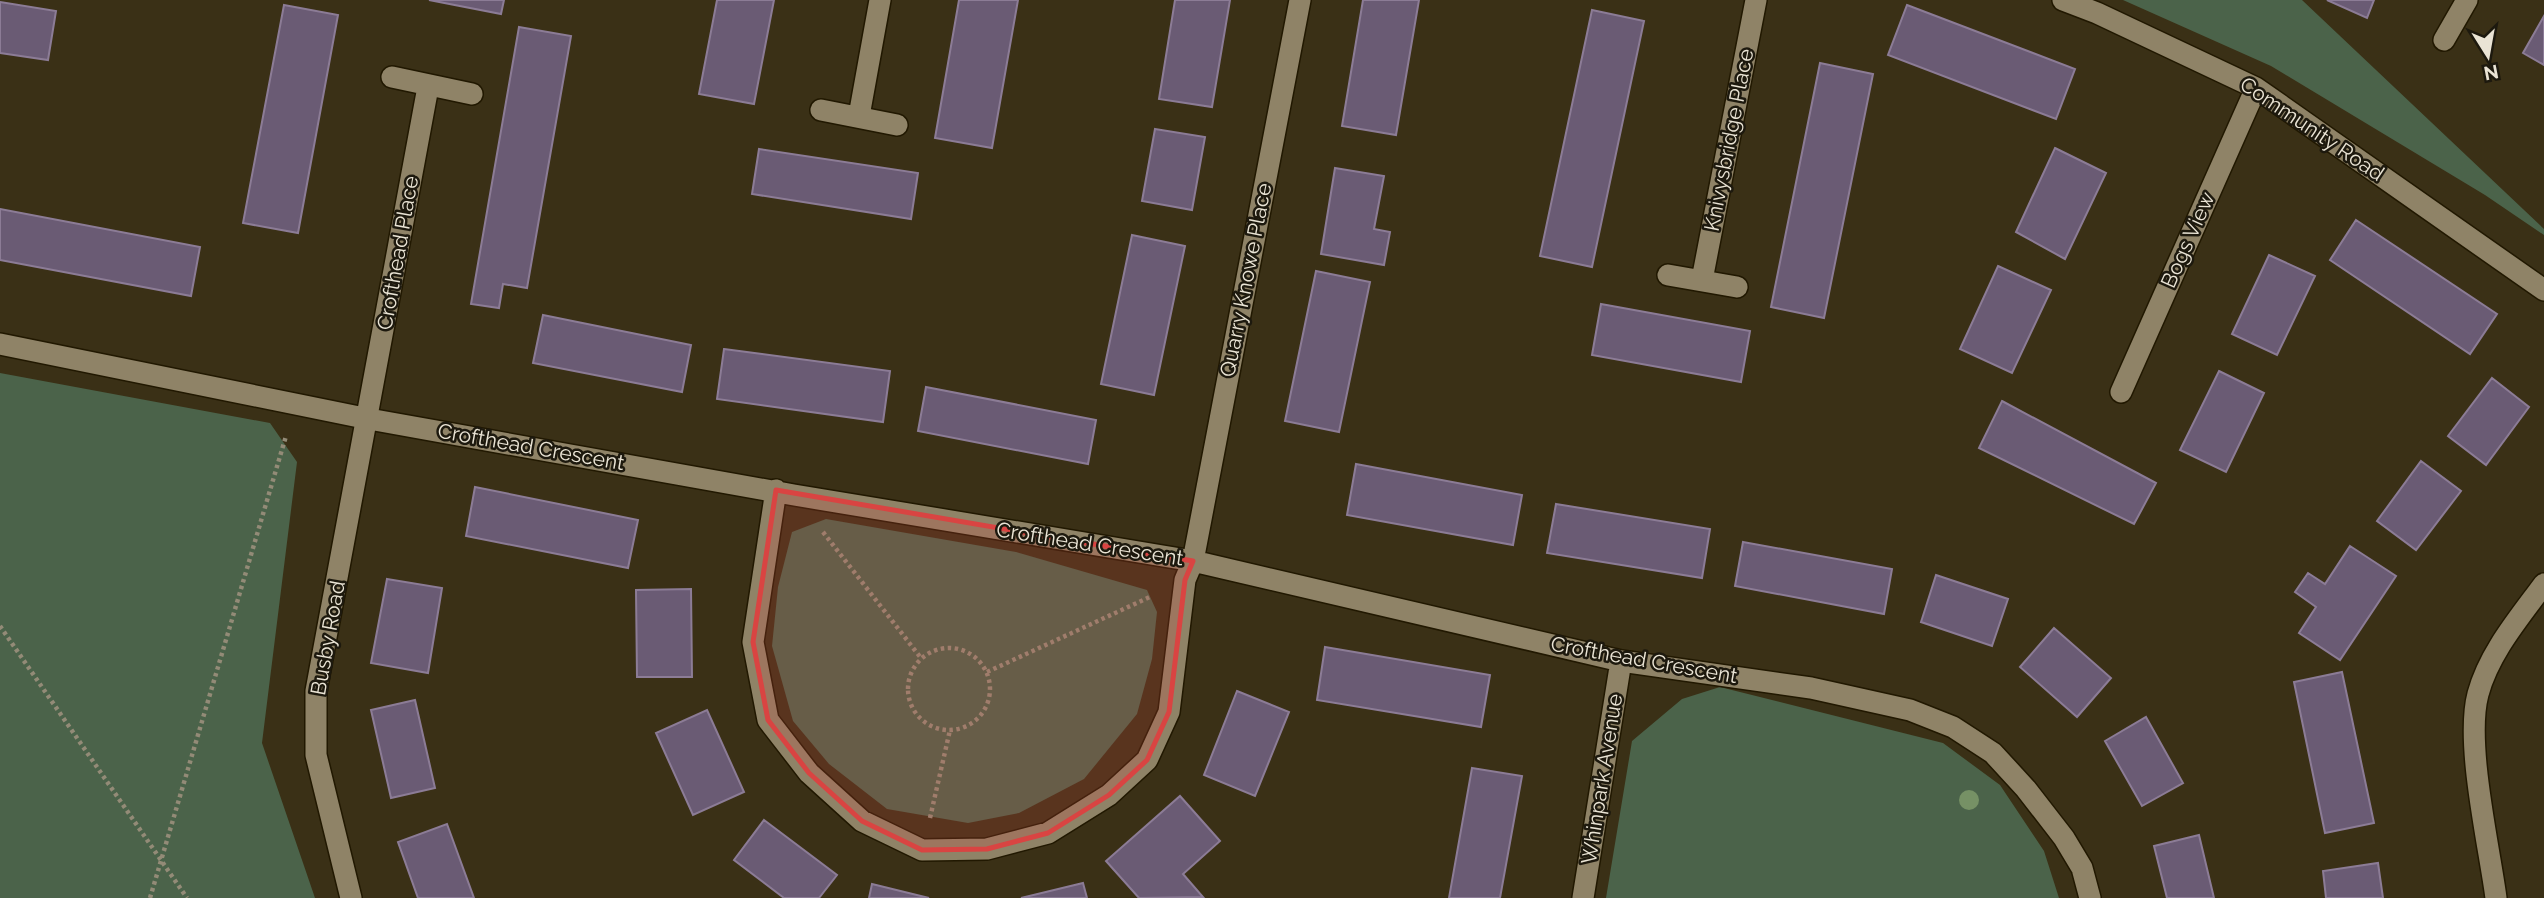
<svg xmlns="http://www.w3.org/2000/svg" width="2544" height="898" font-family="Raleway,sans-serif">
	<rect width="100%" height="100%" fill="#3a3016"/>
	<path fill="#4b634a" d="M2123,0h179l242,229v6l-59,-40 -214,-129z
		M0,373l270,50 27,39 -35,281 53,155h-315z
		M826,519l190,33 131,38 10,22 -5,47 -15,55 -53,65 -65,34 -51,10 -81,-14 -58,-45 -36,-43 -21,-75 6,-59 14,-55z
		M1720,687l223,56 57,42 44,66 15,47h-453l26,-157 50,-42z"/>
	<path fill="#6a5b74" stroke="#8c7c96" stroke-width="2" d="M429,0h75l-3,14z
		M717,0h57l-20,104 -55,-10z
		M959,0h59l-26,148 -57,-10z
		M1175,0h55l-18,107 -53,-8z
		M1363,0h56l-23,135 -54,-9z
		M2327,0h47l-7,18z
		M0,2l56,9 -8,49 -48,-7z
		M284,5l54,10 -40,218 -55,-10z
		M1907,5l168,64 -19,50 -168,-64z
		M1592,10l52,11 -52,246 -52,-11z
		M2544,16v49l-21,-12z
		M519,27l52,9 -44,252 -24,-4 -4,24 -28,-4z
		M1820,63l53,11 -49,244 -53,-11z
		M1155,129l50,8 -13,73 -50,-9z
		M2055,148l51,25 -41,86 -49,-27z
		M759,149l159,24 -7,46 -159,-25z
		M1335,168l49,8 -10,53 16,3 -6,33 -63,-11z
		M0,209l200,38 -9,49 -191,-36z
		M2356,220l141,94 -27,40 -140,-94z
		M1132,235l53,11 -31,149 -53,-11z
		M2269,255l46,21 -38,79 -45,-21z
		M1998,266l53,24 -39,83 -52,-24z
		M1316,271l54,11 -31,150 -54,-11z
		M1601,304l149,27 -9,51 -149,-27z
		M543,315l148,30 -9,47 -149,-29z
		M724,349l166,22 -7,51 -166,-23z
		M2219,371l45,22 -38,79 -46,-22z
		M2492,378l37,29 -43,58 -38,-29z
		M926,387l170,33 -8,44 -170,-33z
		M2002,401l154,82 -22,41 -155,-76z
		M2421,461l40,30 -45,59 -39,-29z
		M1356,464l166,31 -9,50 -166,-30z
		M475,487l163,33 -10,48 -162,-32z
		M1556,504l154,25 -8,49 -155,-25z
		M1743,542l149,27 -8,45 -149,-28z
		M2350,546l46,30 -56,84 -41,-27 17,-26 -21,-15 13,-19 17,11z
		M1936,575l72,24 -16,47 -71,-24z
		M387,579l55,9 -14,85 -57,-10z
		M691,589l1,88h-55l-1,-87z
		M2054,628l57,50 -34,39 -57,-50z
		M1325,647l165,28 -9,52 -164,-27z
		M2342,672l32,151 -49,10 -31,-151z
		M1237,691l52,21 -34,84 -51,-21z
		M415,700l20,88 -44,10 -20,-88z
		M707,710l37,82 -51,23 -37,-82z
		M2146,717l37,66 -41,23 -37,-65z
		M1472,768l50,8 -22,122h-51z
		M1180,796l40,45 -37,33 20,23 -64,1 -33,-37z
		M764,820l73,55 -18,23h-35l-50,-38z
		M447,824l27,74h-56l-20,-56z
		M2199,835l15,63h-47l-13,-52z
		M2378,863l5,35h-57l-3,-27z
		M1083,883l4,15h-66z
		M872,884l57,14h-60z"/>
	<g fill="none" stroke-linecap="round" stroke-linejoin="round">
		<g stroke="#211801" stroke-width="24">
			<path id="minor" d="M2063,0l34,13 159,75 288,202
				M2444,40l23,-40
				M392,77l80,17
				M821,110l76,15
				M859,116l21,-116
				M1668,275l69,12
				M1702,280l54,-280
				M0,344l369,75 425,76 399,66 428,100 190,27 99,22 43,17 40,26 33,36 38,49 18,30 8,30
				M2121,392l135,-304
				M776,490l-23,152 15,78 41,53 53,48 60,29 65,-1 61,-16 61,-38 38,-35 22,-48 16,-132 8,-19 107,-561
				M351,898l-35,-143v-64l112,-604
				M1583,898l38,-237
				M2496,898c-7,-53 -31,-155 -18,-204 11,-41 41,-76 66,-110"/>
		</g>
		<path stroke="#938b77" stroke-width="4.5" stroke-dasharray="3.5 3.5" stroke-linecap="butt" d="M823,532l98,126
			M0,626l187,272
			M908 689a41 41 0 1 1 82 0a41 41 0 1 1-82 0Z
			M987,672l165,-76
			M930,818l20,-88
			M150,898l136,-462"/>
		<use href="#minor" stroke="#8f8367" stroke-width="21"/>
	</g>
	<circle fill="#769165" cx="1969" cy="800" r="10"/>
	<path fill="#d94442" fill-opacity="0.2" stroke="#d94442" stroke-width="5" stroke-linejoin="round" d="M776,490l417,71 -8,19 -16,132 -22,48 -38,35 -61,38 -61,16 -65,1 -60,-29 -53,-48 -41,-53 -15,-78z"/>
	<g text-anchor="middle" stroke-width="5" stroke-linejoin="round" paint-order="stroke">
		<g font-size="21" fill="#eae4d5" stroke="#1d190e">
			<text transform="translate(2312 129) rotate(34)" y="7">Community Road</text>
			<text transform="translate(1729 140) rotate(-79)" y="7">Knivysbridge Place</text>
			<text transform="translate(2188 240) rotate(-66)" y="7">Bogs View</text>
			<text transform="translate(398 253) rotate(-80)" y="7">Crofthead Place</text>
			<text transform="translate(1246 280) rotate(-79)" y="7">Quarry Knowe Place</text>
			<text transform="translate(531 447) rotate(10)" y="7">Crofthead Crescent</text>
			<text transform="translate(1090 544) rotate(9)" y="7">Crofthead Crescent</text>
			<text transform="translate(328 638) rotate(-80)" y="7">Busby Road</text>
			<text transform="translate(1644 660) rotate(10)" y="7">Crofthead Crescent</text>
			<text transform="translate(1602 779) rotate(-81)" y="7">Whinpark Avenue</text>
		</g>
	</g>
	<g transform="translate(2488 56) rotate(169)" stroke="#1d190e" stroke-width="5" paint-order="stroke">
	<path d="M0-5L12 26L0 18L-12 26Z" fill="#eae4d5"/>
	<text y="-10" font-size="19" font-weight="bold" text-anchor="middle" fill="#eae4d5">N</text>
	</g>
</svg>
